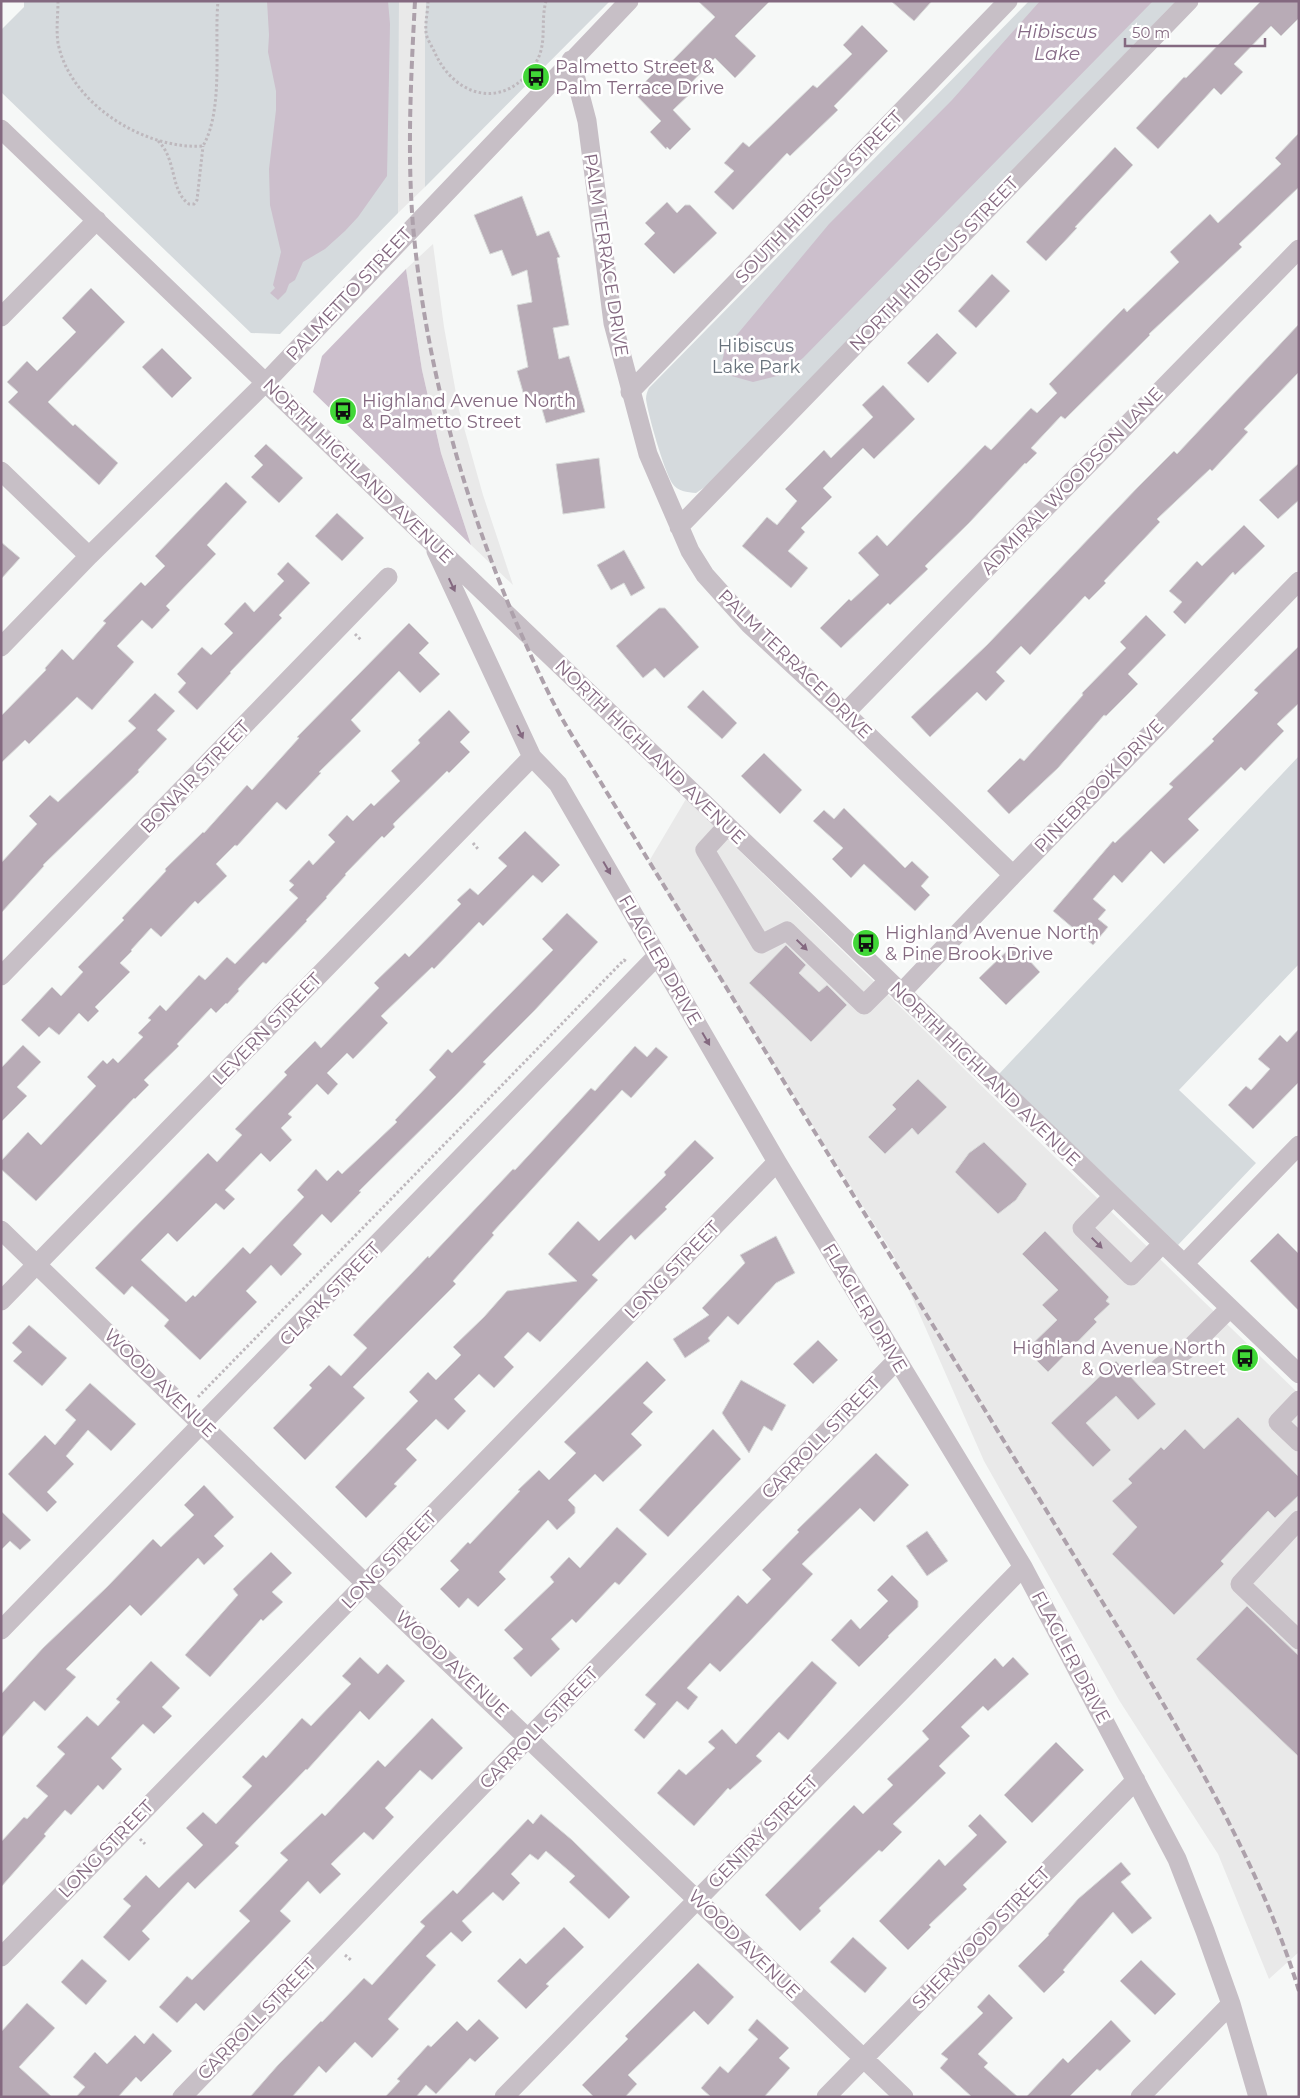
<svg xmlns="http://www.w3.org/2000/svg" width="1300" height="2098" font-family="Montserrat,sans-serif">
	<rect width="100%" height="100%" fill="#f6f8f7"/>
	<path fill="#e9e9e9" d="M399,1h27l-1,29v157l-27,26z
		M433,244l11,83 15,83 24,85 30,90 -42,-40 -30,-92 -19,-83 -16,-101z
		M686,799l613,595v558l-30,27 -51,-125 -99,-154 -135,-239 -91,-207 -245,-391z"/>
	<path fill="#d5dadd" d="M24,1h375l-1,212 -118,121 -29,-1 -250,-241v-62l23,-23z
		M426,1h184l-185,186v-157z
		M1029,1h147l-468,484 -12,8c-9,-1 -18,-1 -24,-10 -8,-13 -24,-68 -26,-84 0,-4 1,-7 3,-11z
		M1299,756v208l-120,126 77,73 -78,82 -179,-171z"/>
	<path fill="#ccbfcc" d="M267,1h121l2,23 -3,152 -29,41 -13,14 -20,18 -22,13 -8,18 -6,4 -3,8 -8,8 -8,-7 5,-5 -2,-3 8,-33 -11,-47 -1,-36 7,-59v-19l-8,-39 1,-17z
		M1040,1h113l-350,357 -22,17 -28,7 -25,-7 -7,-9 4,-17 104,-125 123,-124z
		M406,269l16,101 19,83 30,92 -158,-153 9,-36z"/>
	<path fill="#b8abb6" stroke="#d8dad9" d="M698,1h72l-35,35 21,20 -21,22 -20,-20 -25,26 5,5 -22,21 18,19 -21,21 -3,-3 -1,2 -16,-17 11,-11 -27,-28 33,-33 3,3 45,-46z
		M891,1h41l-18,20z
		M1261,1h38v17l-18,18 -10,-10 -37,38 9,8 -22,23 -7,-7 -56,61 -22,-21 48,-51 2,1z
		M862,25l26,26 -54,55 4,4 -48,46 -3,-3 -54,57 -19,-18 20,-21 -10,-8 19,-21 6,5 64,-62 4,3 35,-34 -9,-9z
		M1299,133v54l-60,57 3,3 -93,87 1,1 -85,84 -4,-3 -30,32 6,5 -11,11 -1,-1 -56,60 -44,43 3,3 -38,36 -2,-2 -47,45 -21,-20 29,-29 2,2 28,-26 -21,-22 19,-18 10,11 98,-101 6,5 40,-42 6,5 20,-20 -8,-9 75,-76 3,4 52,-50 -9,-10 40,-38 8,9 63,-59 -6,-6z
		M1115,147l18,18 -58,62 2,1 -31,33 -20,-19z
		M522,196l15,40 12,-5 11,26 -3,1 12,67 -16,3 6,31 10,-3 16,56 -39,11 -8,-28 -13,4 -8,-28 11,-4 -11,-62 15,-3 -5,-32 -15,6 -10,-26 -12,4 -16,-39z
		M667,202l10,11 8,-8h5l27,28 -43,41 -30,-30 11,-11 -10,-10z
		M992,274l18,17 -34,37 -18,-17z
		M91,288l34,34 -77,80 25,24 2,-2 43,39 -19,22 -91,-83 10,-10 -11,-10 20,-21 10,10 39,-39 -14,-14z
		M1299,324v48l-55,57 4,3 -36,39 -2,-2 -53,50 3,3 -56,59 2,2 -17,17 -4,-4 -55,59 -9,-9 -25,26 9,9 -19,20 -9,-9 -47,45 -19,-20 76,-72 151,-158 36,-36 3,3z
		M937,333l20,20 -29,30 -21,-20z
		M162,348l30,30 -20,20 -30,-31z
		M883,385l32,34 -41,40 -11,-11 -40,40 9,9 -31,31 4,4 -17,19 20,17 -17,20 -49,-42 25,-29 10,8 20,-24 -12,-12 39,-39 7,8 42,-41 -11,-12z
		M266,444l37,34 -24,25 -28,-26 12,-12 -9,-9z
		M599,458l6,50 -42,6 -7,-50z
		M1299,463v37l-21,19 -19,-19z
		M226,482l21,20 -40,43 9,9 -50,52 4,4 -18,19 -10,-9 -25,26 17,16 -42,48 -15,-13 -48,47 -4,-4 -24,23v-47l45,-46 -1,-2 17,-19 11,11 33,-37 -3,-2 38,-39 4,4 20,-20 -10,-10z
		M337,513l27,25 -22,23 -27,-25z
		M1244,525l21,21 -30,29 -2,-3 -48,52 -12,-12 9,-10 -13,-11 28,-30 5,5z
		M1,542l19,16 -19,21z
		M624,550l21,38 -14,8 -7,-13 -13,7 -14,-25z
		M288,562l22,21 -31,32 3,3 -52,54 1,1 -34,37 -19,-18 8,-9 -9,-9 25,-27 9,8 22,-22 -9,-9 21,-22 9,10 30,-31 -7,-7z
		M659,608h6l34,39 -35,31 -9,-10 -12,10 -27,-32z
		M1146,615l20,20 -38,39 10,10 -32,32 -2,-1 -46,53 -49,46 -22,-23 33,-33 4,3 59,-66 -1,-2 44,-45 -6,-6z
		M409,623l20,20 -10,10 21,21 -20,19 -21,-22 -48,49 10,11 -42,41 2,1 -35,37 -9,-8 -40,44 -2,-1 -19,19 11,12 -29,28 -3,-3 -34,36 -10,-9 -20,22 1,1 -12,12 10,9 -35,35 4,4 -11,11 -9,-9 -20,22 -10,-8 -10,10 -18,-17 31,-33 9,9 22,-24 -5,-5 46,-47 -2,-2 44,-47 -1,-2 38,-37 1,1 43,-48 5,5 47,-52 -2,-1z
		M1299,646v57l-22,21 7,7 -39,40 -4,-4 -53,52 11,11 -35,34 -13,-13 -29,32 -8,-8 -21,24 13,11 -8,9 10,8 -15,18 -40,-34 60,-70 2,2 58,-56 -4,-3 45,-43 -2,-2 46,-46 -4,-3z
		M703,690l34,33 -15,16 -35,-32z
		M155,693l20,18 -18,19 10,9 -29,31 1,2 -96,93 1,1 -43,47v-50l36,-39 -8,-8 21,-21 8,7 78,-74 -8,-7z
		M449,710l21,22 -10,10 10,10 -21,21 -2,-2 -54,53 2,3 -11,11 -2,-2 -37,38 1,1 -20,22 1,1 -21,22 1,1 -41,43 -3,-2 -25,27 1,2 -12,13 -1,-1 -10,10 -5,-5 -34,36 2,2 -35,34 5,5 -14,14 -1,-1 -98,103 -35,-32v-8l27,-29 13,13 55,-59 -9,-9 16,-17 4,4 6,-6 5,5 25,-26 -5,-4 13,-13 -3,-2 12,-13 6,6 33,-36 6,5 22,-23 8,7 63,-66 -9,-8 5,-5 -5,-4 20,-21 4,5 22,-23 -7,-7 19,-20 6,6 18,-18 3,3 26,-25 -9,-10 29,-28 -2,-3z
		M764,753l38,37 -22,24 -39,-38z
		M844,808l61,60 7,-7 17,16 -8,9 9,9 -15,16 -51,-47 -13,14 -19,-19 11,-11 -30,-27 11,-11 10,9z
		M525,831l35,34 -18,18 -9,-8 -50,51 -4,-4 -45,47 -2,-2 -51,49 7,7 -35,36 -6,-6 -20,20 11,11 -10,11 -11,-11 -29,30 4,3 -11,11 11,12 -22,22 -9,-9 -36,37 10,9 -11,11 -8,-7 -39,39 -9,-9 -27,27 45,42 7,-7 2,2 48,-50 7,7 54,-57 -7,-7 19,-21 11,12 11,-11 4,4 55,-52 -2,-2 41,-43 -7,-7 19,-21 4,4 101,-103 -11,-11 25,-26 31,29 -64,69 -51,51 3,2 -31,32 -96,95 2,1 -30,31 -9,-9 -29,31 9,9 -21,22 -10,-11 -25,26 11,11 -57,58 -36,-34 5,-6 -37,-34 -8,9 -29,-27 113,-115 9,9 25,-27 -7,-6 52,-54 -3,-3 31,-31 6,7 58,-60 -5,-5 31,-30 4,4 52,-53 -4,-4 13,-12 8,7 29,-29 -9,-8z
		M1014,944l26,28 -34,33 -27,-27z
		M786,945l20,20 -7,8 20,19 8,-7 20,20 -36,37 -62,-59z
		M1299,1029v53l-46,47 -25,-24 18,-19 5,4 19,-21 -12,-10 22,-24 7,7z
		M23,1045l18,17 -24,25 10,9 -26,26v-54z
		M635,1046l12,11 9,-10 12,10 -37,41 -9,-8 -130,143 2,2 -41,46 3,3 -103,103 12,11 -60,62 -32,-32 39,-40 -3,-3 20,-20 12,11 26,-28 -14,-13 75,-79 1,2 84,-89 2,1 76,-82 4,3z
		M918,1079l29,28 -29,28 -6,-7 -27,26 -17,-17 28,-28 -4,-4z
		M695,1140l19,18 -49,49 2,2 -32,31 -4,-5 -39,40 6,5 -58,62 -12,-10 -24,25 10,10 -20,21 -15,-14 -25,25 12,12 -18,19 -12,-11 -30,30 11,11 -23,24 3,2 -31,32 -31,-31 83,-86 -9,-9 19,-20 8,8 25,-25 -8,-8 31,-30 23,-26 70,-10 -29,-27 30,-33 21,20 67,-66 -2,-3z
		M984,1142l43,42 -11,16 -18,14 -43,-42 14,-19z
		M1045,1231l64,66 -3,4 4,3 -16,15 3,3 -49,50 -22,-22 31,-30 -15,-15 16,-15 -36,-36z
		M1278,1233l21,21v57l-49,-50z
		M776,1236l19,37 -19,10 -38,42 -10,-9 -20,22 2,3 -25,17 -12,-19 36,-24 -7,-7 43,-45 -5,-8z
		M29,1325l38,33 -25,28 -29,-25 9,-9 -10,-9z
		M818,1340l20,20 -25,24 -20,-20z
		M647,1361l19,19 -23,23 10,9 -22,22 11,11 -39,37 -8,-8 -27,26 7,7v6l-18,17 -9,-10 -49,52 7,7 -28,28 -10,-9 -9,10 -19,-19 19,-19 -9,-9 18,-19 2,2 50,-53 -2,-1 21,-20 10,10 27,-27 -12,-11z
		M1116,1361l40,43 -18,16 -22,-24 -30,27 25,27 -18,17 -42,-44z
		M741,1380l45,25 -14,26 -8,-5 -15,27 -27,-40z
		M90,1383l46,41 -25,27 -23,-21 -22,26 8,8 -27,28 10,10 -10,10 -39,-38 37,-39 10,10 21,-25 -11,-10z
		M1238,1417l61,60v18l-24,23 -7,-7 -47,50 3,3 -50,51 -62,-61 25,-27 -25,-26 20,-18 -4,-4 33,-32 3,3 21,-21 19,20z
		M713,1429l28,30 -73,78 -29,-27z
		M876,1453l33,32 -35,37 -14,-14 -58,56 11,10 -64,68 -29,30 -10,-9 -23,25 11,9 -10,13 -11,-9 -33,38 -10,-9 22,-26 -11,-9 93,-100 9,9 24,-25 -9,-9 37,-38 -2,-2z
		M204,1485l30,32 -20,19 10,10 -20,19 -6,-7 -57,58 -11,-11 -64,64 10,8 -31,34 -11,-10 -33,37v-44l42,-46 64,-61 46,-48 8,8 33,-32 -10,-10z
		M1,1511l30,29 -11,10 -10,-9 -9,9z
		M617,1527l30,27 -28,31 -4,-3 -39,41 -4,-4 -21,20 9,10 -29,28 -18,-19 10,-9 -19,-19 50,-48 -4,-5 19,-20 11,11z
		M927,1531l21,30 -21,15 -21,-30z
		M271,1552l21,21 -20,19 11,10 -20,19 -2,-2 -51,58 -25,-22 53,-60 -5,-6z
		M892,1575l26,26v6l-30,29 1,1 -30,30 -28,-27 20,-21 9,10 28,-28 -11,-11z
		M1247,1606l52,50v101l-103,-98z
		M360,1657l18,17 9,-10 18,17 -36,39 -9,-9 -53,59 -1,-1 -71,74 4,3 -44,43 -7,-7 -46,49 8,8 -21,22 -26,-24 28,-31 -8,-7 23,-24 13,13 44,-43 -17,-17 17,-16 13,12 36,-38 -10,-9 21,-22 3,3 36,-40 9,8 40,-42 -9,-8z
		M1013,1657l16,17 -41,37 -5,-5 -22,21 9,9 -31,30 7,7 -53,51 9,8 -20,20 -3,-2 -60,58 2,3 -21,20 -35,-36 89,-90 9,9 30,-29 -6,-6 42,-40 -7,-8 73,-73 8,9z
		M151,1661l29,27 -18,19 10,9 -18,18 -11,-10 -32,34 11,11 -19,21 -5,-5 -27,30 -6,-5 -21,24 2,2 -45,51v-45l23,-25 3,2 21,-23 -12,-10 29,-32 -8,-7 30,-31 11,10 22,-24 -4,-3z
		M812,1661l25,22 -49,57 -9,-8 -23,24 6,5 -32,29 -2,-2 -34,38 -37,-33 22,-24 7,6 29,-27 -7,-6 14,-13 14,15z
		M432,1718l31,30 -31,32 -12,-10 -35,38 9,9 -21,23 -9,-8 -33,32 10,10 -21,20 -12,-13 -28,30 11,10 -87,90 -8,-8 -19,20 -18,-16 28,-31 5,4 58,-59 -11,-10 49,-51 -8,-7 42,-40 3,3 53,-56 7,7z
		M1056,1742l28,28 -52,53 -28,-28z
		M541,1814l31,26 58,57 -21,22 -40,-37 6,-6 -29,-25 -8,9 -8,-6 -19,20 9,9 -17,18 -10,-9 -31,29 10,11 -10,10 -11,-10 -25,24 10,9 -48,54 11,10 -27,29 -17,-16 -29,31 -7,-7 -27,31h-42l28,-32 43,-44 1,1 42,-44 8,7 53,-59 -5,-4 33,-32 4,4 71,-75 5,5z
		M980,1814l27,28 -44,43 4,4 -38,36 2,2 -23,23 -29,-29 60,-62 6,7 32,-31 -9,-9z
		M1121,1862l10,12 -10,8 31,36 -20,16 -19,-22 -50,58 2,2 -21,21 -26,-27 31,-31 -1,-1 30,-35z
		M564,1927l20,20 -38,37 3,2 -23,23 -29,-28 23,-23 6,6z
		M853,1937l34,31 -22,25 -35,-31z
		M82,1959l25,22 -21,24 -25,-23z
		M1141,1960l35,34 -21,21 -35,-34z
		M698,1963l36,34 -26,28 -14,-14 -66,64 9,9 -12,13h-31l-12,-12 46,-46 -3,-3z
		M989,1994l24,24 -35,36 10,9 -4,4 34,30h-46l-32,-29 8,-9 -7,-5 42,-41 -6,-6z
		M27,2003l28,25 -36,39 33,30h-51v-65z
		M479,2019l20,19 -24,24 -5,-4 -34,36 -10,-9 -10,12h-31l15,-16 -3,-2 31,-34 3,2 26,-26 10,10z
		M757,2019l32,29 -10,10 11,10 -26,29h-53l-10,-9 19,-22 8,7 30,-34 -10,-9z
		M1111,2020l20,21 -31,30 -3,-2 -28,28h-43l37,-39 5,5z
		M153,2033l19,18 -31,31 -5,-5 -18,20h-42l9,-10 -12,-10 22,-25 12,12 28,-29 9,9z"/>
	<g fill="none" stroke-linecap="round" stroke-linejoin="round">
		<path stroke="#beb8bd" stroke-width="3" stroke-dasharray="2.5 2.5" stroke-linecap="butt" d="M58,1c0,14 -2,28 0,42 12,61 87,107 145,103 21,-37 11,-102 15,-145
			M428,1c0,10 -3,21 -2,31 0,6 6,14 9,21 21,46 71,57 100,11 13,-20 5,-41 11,-63
			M158,141c19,18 12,50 31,63h5l3,-4 6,-54
			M355,634l7,7
			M473,843l5,6
			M198,1397l426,-437 3,2
			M140,1839l5,5
			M345,1955l7,6"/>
		<path stroke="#c7bfc6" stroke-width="19" d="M571,60l16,61 26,202 35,131 42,97 15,24 44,49 96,89 168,162
			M1,129l1298,1245
			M1,317l96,-97
			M630,392l378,-391
			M1,471l88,85
			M679,527l510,-526
			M436,551l96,206 26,27 219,378 246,405 154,292 28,72 26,73 27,93
			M1,647l88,-91 176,-173 364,-382
			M845,713l454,-464
			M727,826l-22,24 56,94 26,-13 77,74 24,-24
			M1,976l387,-399
			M901,993l112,-118 286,-294
			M1113,1196l-31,32 49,48 31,-32
			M1,1230l365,354 538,513
			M1184,1264l115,-119
			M1,1301l531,-544
			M1160,1367l32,-21 38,-38
			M1299,1400l-21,22 21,20
			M1299,1520l-59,64 59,56
			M1,1630l656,-674
			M1,1957l776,-795
			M182,2097l347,-360 368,-377
			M504,2097l519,-530
			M826,2097l310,-317
			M1140,2097l91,-93"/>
		<path stroke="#ada1ab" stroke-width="4" stroke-dasharray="8 4" stroke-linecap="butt" d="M415,1c-4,75 -8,150 -2,225 15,165 65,324 138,472 16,32 37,62 55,93l527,861c63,108 129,218 166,339"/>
	</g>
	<defs><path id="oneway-solid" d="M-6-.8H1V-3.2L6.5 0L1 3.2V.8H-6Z" transform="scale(1.25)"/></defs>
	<g fill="#846980">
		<use href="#oneway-solid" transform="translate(452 585) rotate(65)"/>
		<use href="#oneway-solid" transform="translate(520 732) rotate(65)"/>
		<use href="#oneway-solid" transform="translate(607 868) rotate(60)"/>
		<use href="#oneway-solid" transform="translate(802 945) rotate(44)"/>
		<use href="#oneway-solid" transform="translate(706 1039) rotate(60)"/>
		<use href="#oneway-solid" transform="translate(1097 1243) rotate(45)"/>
	</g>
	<defs>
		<g id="bus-disc" transform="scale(1.4375)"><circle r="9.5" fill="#41d737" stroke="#fff"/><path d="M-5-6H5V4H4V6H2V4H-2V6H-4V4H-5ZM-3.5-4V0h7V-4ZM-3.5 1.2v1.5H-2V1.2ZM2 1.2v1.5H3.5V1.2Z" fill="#111"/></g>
	</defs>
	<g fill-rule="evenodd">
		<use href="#bus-disc" x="536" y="77"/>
		<use href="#bus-disc" x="343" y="411"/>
		<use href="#bus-disc" x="866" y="943"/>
		<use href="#bus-disc" x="1245" y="1358"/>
	</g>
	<g text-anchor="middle" stroke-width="5" stroke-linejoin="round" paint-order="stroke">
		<g font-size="18" fill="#846980" stroke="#fff" text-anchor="start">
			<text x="555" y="73">Palmetto Street &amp;<tspan x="555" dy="21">Palm Terrace Drive</tspan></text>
			<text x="362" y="407">Highland Avenue North<tspan x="362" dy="21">&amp; Palmetto Street</tspan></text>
			<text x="885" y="939">Highland Avenue North<tspan x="885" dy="21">&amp; Pine Brook Drive</tspan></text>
			<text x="1226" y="1354" text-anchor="end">Highland Avenue North<tspan x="1226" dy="21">&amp; Overlea Street</tspan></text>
		</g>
		<g font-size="18" fill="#846980" stroke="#fff">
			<text transform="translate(819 197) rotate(-46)" y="6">SOUTH HIBISCUS STREET</text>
			<text transform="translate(606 255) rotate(81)" y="6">PALM TERRACE DRIVE</text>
			<text transform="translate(934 264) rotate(-46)" y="6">NORTH HIBISCUS STREET</text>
			<text transform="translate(349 294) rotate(-47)" y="6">PALMETTO STREET</text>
			<text transform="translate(358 471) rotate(44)" y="6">NORTH HIGHLAND AVENUE</text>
			<text transform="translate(1072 481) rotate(-46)" y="6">ADMIRAL WOODSON LANE</text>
			<text transform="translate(795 664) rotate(44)" y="6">PALM TERRACE DRIVE</text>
			<text transform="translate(650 752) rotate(44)" y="6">NORTH HIGHLAND AVENUE</text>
			<text transform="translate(195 777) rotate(-46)" y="6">BONAIR STREET</text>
			<text transform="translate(1099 786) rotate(-46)" y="6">PINEBROOK DRIVE</text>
			<text transform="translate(660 960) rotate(60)" y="6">FLAGLER DRIVE</text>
			<text transform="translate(267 1029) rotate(-46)" y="6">LEVERN STREET</text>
			<text transform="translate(985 1074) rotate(44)" y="6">NORTH HIGHLAND AVENUE</text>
			<text transform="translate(672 1270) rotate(-46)" y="6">LONG STREET</text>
			<text transform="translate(330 1294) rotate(-46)" y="6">CLARK STREET</text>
			<text transform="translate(865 1308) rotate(59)" y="6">FLAGLER DRIVE</text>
			<text transform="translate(160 1383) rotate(44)" y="6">WOOD AVENUE</text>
			<text transform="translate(821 1438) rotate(-46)" y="6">CARROLL STREET</text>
			<text transform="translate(389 1560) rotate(-46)" y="6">LONG STREET</text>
			<text transform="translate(1071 1657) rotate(62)" y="6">FLAGLER DRIVE</text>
			<text transform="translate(452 1664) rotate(43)" y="6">WOOD AVENUE</text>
			<text transform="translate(539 1728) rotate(-46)" y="6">CARROLL STREET</text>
			<text transform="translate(763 1832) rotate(-46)" y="6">GENTRY STREET</text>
			<text transform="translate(106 1849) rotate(-46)" y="6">LONG STREET</text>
			<text transform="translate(981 1938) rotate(-46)" y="6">SHERWOOD STREET</text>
			<text transform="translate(744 1944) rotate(44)" y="6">WOOD AVENUE</text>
			<text transform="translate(257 2019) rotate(-46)" y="6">CARROLL STREET</text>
		</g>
		<g font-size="18" fill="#68727c" stroke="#fff">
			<text x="756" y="352">Hibiscus<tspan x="756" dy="21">Lake Park</tspan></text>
		</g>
		<g font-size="19" font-style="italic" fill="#866a86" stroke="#fff">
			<text x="1057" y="38">Hibiscus<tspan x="1057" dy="22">Lake</tspan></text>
		</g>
	</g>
	<rect width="1300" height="2098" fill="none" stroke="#846980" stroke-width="5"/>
	<path d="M1125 38v8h140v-8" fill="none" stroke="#846980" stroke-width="2.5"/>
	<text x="1132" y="38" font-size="15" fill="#846980" stroke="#ffffff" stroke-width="4" paint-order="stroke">50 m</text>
</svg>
